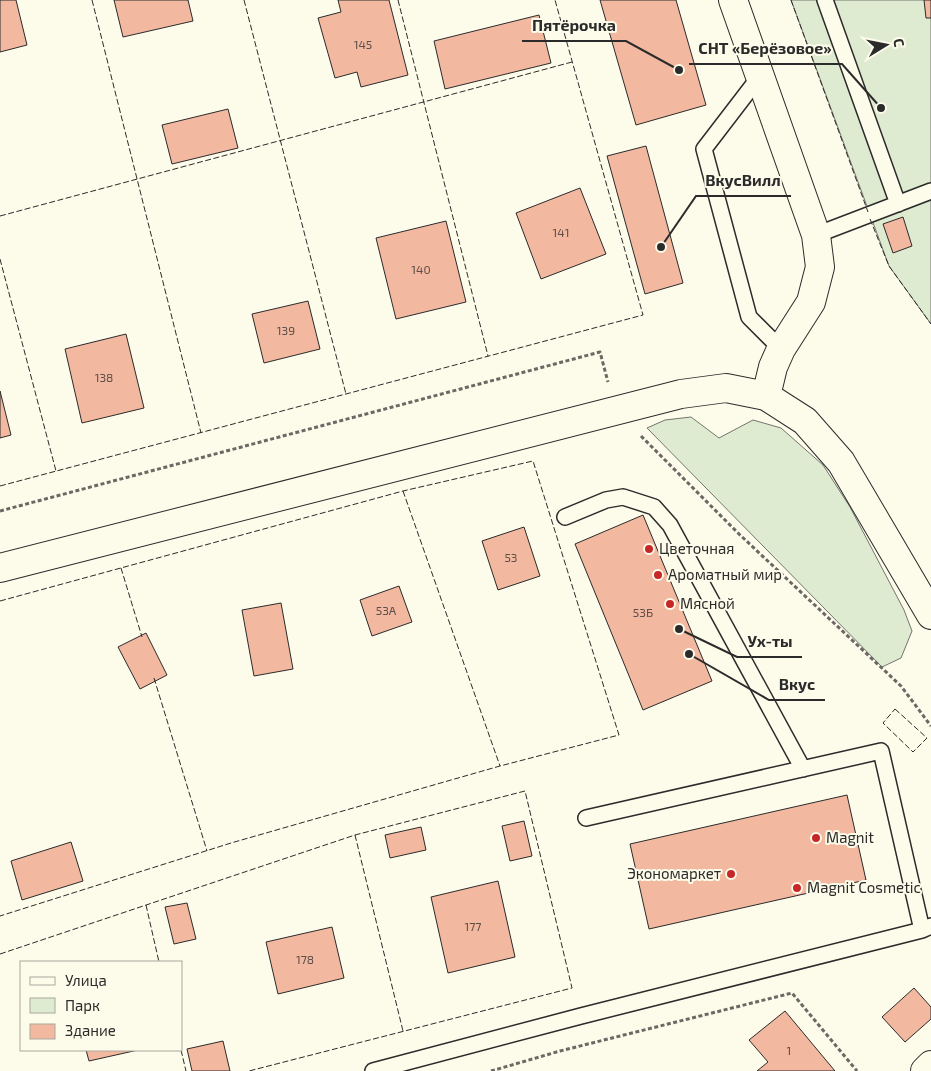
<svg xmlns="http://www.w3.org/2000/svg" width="931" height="1071" font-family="'Exo 2',sans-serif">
	<rect width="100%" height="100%" fill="#fdfbea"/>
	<path fill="#deebd1" stroke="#74746e" d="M791,0h140v324l-42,-58z
		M691,417l28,21 34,-18 28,8 42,37 27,42 54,103 8,21 -11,27 -19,9 -235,-239 18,-8z"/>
	<path fill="#f2b8a0" stroke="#2b2b2b" d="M0,0h16l11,45 -27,7z
		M114,0h74l5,21 -70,16z
		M338,0h51l19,75 -47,12 -4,-15 -22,6 -17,-60 23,-6z
		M600,0h76l30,105 -70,20z
		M924,0h7v18h-5z
		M539,15l12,48 -106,26 -11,-48z
		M228,109l10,39 -66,16 -10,-39z
		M646,146l37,137 -38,11 -38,-138z
		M580,188l26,66 -65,25 -25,-66z
		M903,217l9,29 -19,7 -10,-29z
		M446,221l20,81 -70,17 -20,-81z
		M308,301l12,48 -56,14 -12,-49z
		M126,334l18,74 -62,15 -17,-74z
		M0,391l11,44 -11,3z
		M643,515l69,166 -69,29 -68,-166z
		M524,527l16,49 -42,14 -16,-49z
		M399,586l13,36 -40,14 -12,-36z
		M281,603l12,66 -39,7 -12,-66z
		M146,633l21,42 -27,14 -22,-42z
		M847,795l19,85 -217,49 -19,-85z
		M524,821l8,35 -22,5 -8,-35z
		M421,827l5,23 -36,8 -5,-23z
		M71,842l12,39 -61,19 -11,-39z
		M498,881l17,76 -67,16 -17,-76z
		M187,903l9,36 -22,5 -9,-37z
		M332,927l12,51 -66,16 -12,-52z
		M914,988l17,19v12l-26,23 -23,-25z
		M785,1011l50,60h-78l11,-9 -19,-22z
		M223,1041l7,30h-38l-5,-22z
		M86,1050h52l-49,11z"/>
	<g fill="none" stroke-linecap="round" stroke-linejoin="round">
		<g stroke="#2b2b2b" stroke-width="18">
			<path id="service" d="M825,0l73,204
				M760,76l-56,73 45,168 32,32
				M816,235l115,-44
				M565,517l41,-17 17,-3 31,10 16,18 133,244
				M586,818l295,-67 41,179
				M373,1071l208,-55 341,-86 9,-4"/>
		</g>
		<g stroke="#2b2b2b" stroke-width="30">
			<path id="minor" d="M733,0l83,235 4,32 -9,35 -30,47 -8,18 -7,29
				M925,1071l6,-6"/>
		</g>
		<g stroke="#2b2b2b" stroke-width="30">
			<path id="tertiary" d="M0,568l681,-174 45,-6 40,8 39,25 36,41 90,153"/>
		</g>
		<path stroke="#6a6964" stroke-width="3" stroke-dasharray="4 2.5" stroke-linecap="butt" d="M641,436l98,98 162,152 30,40
			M0,511l600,-159 8,30
			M491,1071l69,-20 232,-58 65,78"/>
		<use href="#service" stroke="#fdfbea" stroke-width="15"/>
		<use href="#minor" stroke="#fdfbea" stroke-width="28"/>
		<use href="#tertiary" stroke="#fdfbea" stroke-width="28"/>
		<path stroke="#2b2b2b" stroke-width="1" stroke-dasharray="6 2.5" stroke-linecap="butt" d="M92,0l109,433
			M244,0l102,394
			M398,0l90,356
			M791,0l77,212
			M0,216l572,-154
			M870,219l19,47 42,58
			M0,259l56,212
			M0,486l643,-171 -88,-315
			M403,491l97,275
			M121,568l21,69
			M0,601l403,-110 130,-30 86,274 -119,31 -269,77 -231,73
			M154,678l53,173
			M895,709l32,29 -14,14 -30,-29z
			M355,835l48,196
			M146,905l13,57
			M0,954l355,-119 170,-44 47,197 -323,83
			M181,1050l5,21"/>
	</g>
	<g fill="#c62828" stroke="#fdfbea" stroke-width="2">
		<circle cx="649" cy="549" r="5"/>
		<circle cx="658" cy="575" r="5"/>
		<circle cx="670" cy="604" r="5"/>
		<circle cx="816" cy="838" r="5"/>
		<circle cx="731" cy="874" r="5"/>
		<circle cx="797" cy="888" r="5"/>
	</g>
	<g text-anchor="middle" stroke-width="4" stroke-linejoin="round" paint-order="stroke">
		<g font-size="12" fill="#5d4e48">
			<text x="363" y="49">145</text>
			<text x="561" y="237">141</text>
			<text x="421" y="274">140</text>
			<text x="286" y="335">139</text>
			<text x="104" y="382">138</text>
			<text x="511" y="562">53</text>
			<text x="386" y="615">53А</text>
			<text x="643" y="617">53Б</text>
			<text x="473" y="931">177</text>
			<text x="305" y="964">178</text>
			<text x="789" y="1055">1</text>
		</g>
		<g font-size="15" fill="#2b2b2b" stroke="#fdfbea" text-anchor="start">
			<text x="659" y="554">Цветочная</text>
			<text x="668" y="580">Ароматный мир</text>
			<text x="680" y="609">Мясной</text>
			<text x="826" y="843">Magnit</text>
			<text x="721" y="879" text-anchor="end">Экономаркет</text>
			<text x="807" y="893">Magnit Cosmetic</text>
		</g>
	</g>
	<path fill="none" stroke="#2b2b2b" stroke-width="2" d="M679 70L626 41H522M881 108L842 64H689M661 247L696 196H791M679 629L737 657H802M689 654L769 700H825"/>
	<g fill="#2b2b2b" stroke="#fdfbea" stroke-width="2">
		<circle cx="679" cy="70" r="5"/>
		<circle cx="881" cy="108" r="5"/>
		<circle cx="661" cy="247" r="5"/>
		<circle cx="679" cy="629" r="5"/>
		<circle cx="689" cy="654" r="5"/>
	</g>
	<g font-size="16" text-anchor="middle" font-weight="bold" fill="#2b2b2b" stroke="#fdfbea" stroke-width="4" stroke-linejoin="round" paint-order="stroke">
		<text x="574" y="31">Пятёрочка</text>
		<text x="765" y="54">СНТ «Берёзовое»</text>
		<text x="743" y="186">ВкусВилл</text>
		<text x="770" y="647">Ух-ты</text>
		<text x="797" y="690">Вкус</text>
	</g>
	<rect x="20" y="961" width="162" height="90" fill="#fdfbea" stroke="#a9a89e"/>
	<rect x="30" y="977" width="25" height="8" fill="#fdfbea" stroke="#a9a89e"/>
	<text x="65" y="986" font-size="15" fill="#2b2b2b">Улица</text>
	<rect x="30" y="998" width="25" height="15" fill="#deebd1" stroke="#a9a89e"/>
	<text x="65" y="1011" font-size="15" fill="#2b2b2b">Парк</text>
	<rect x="30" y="1024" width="25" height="15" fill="#f2b8a0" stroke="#a9a89e"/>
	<text x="65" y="1036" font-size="15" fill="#2b2b2b">Здание</text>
	<g transform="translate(886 45) rotate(80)" stroke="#fdfbea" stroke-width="4" paint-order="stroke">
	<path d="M0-4L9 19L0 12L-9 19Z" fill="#2b2b2b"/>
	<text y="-8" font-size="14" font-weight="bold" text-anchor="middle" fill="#2b2b2b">С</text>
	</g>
</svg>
